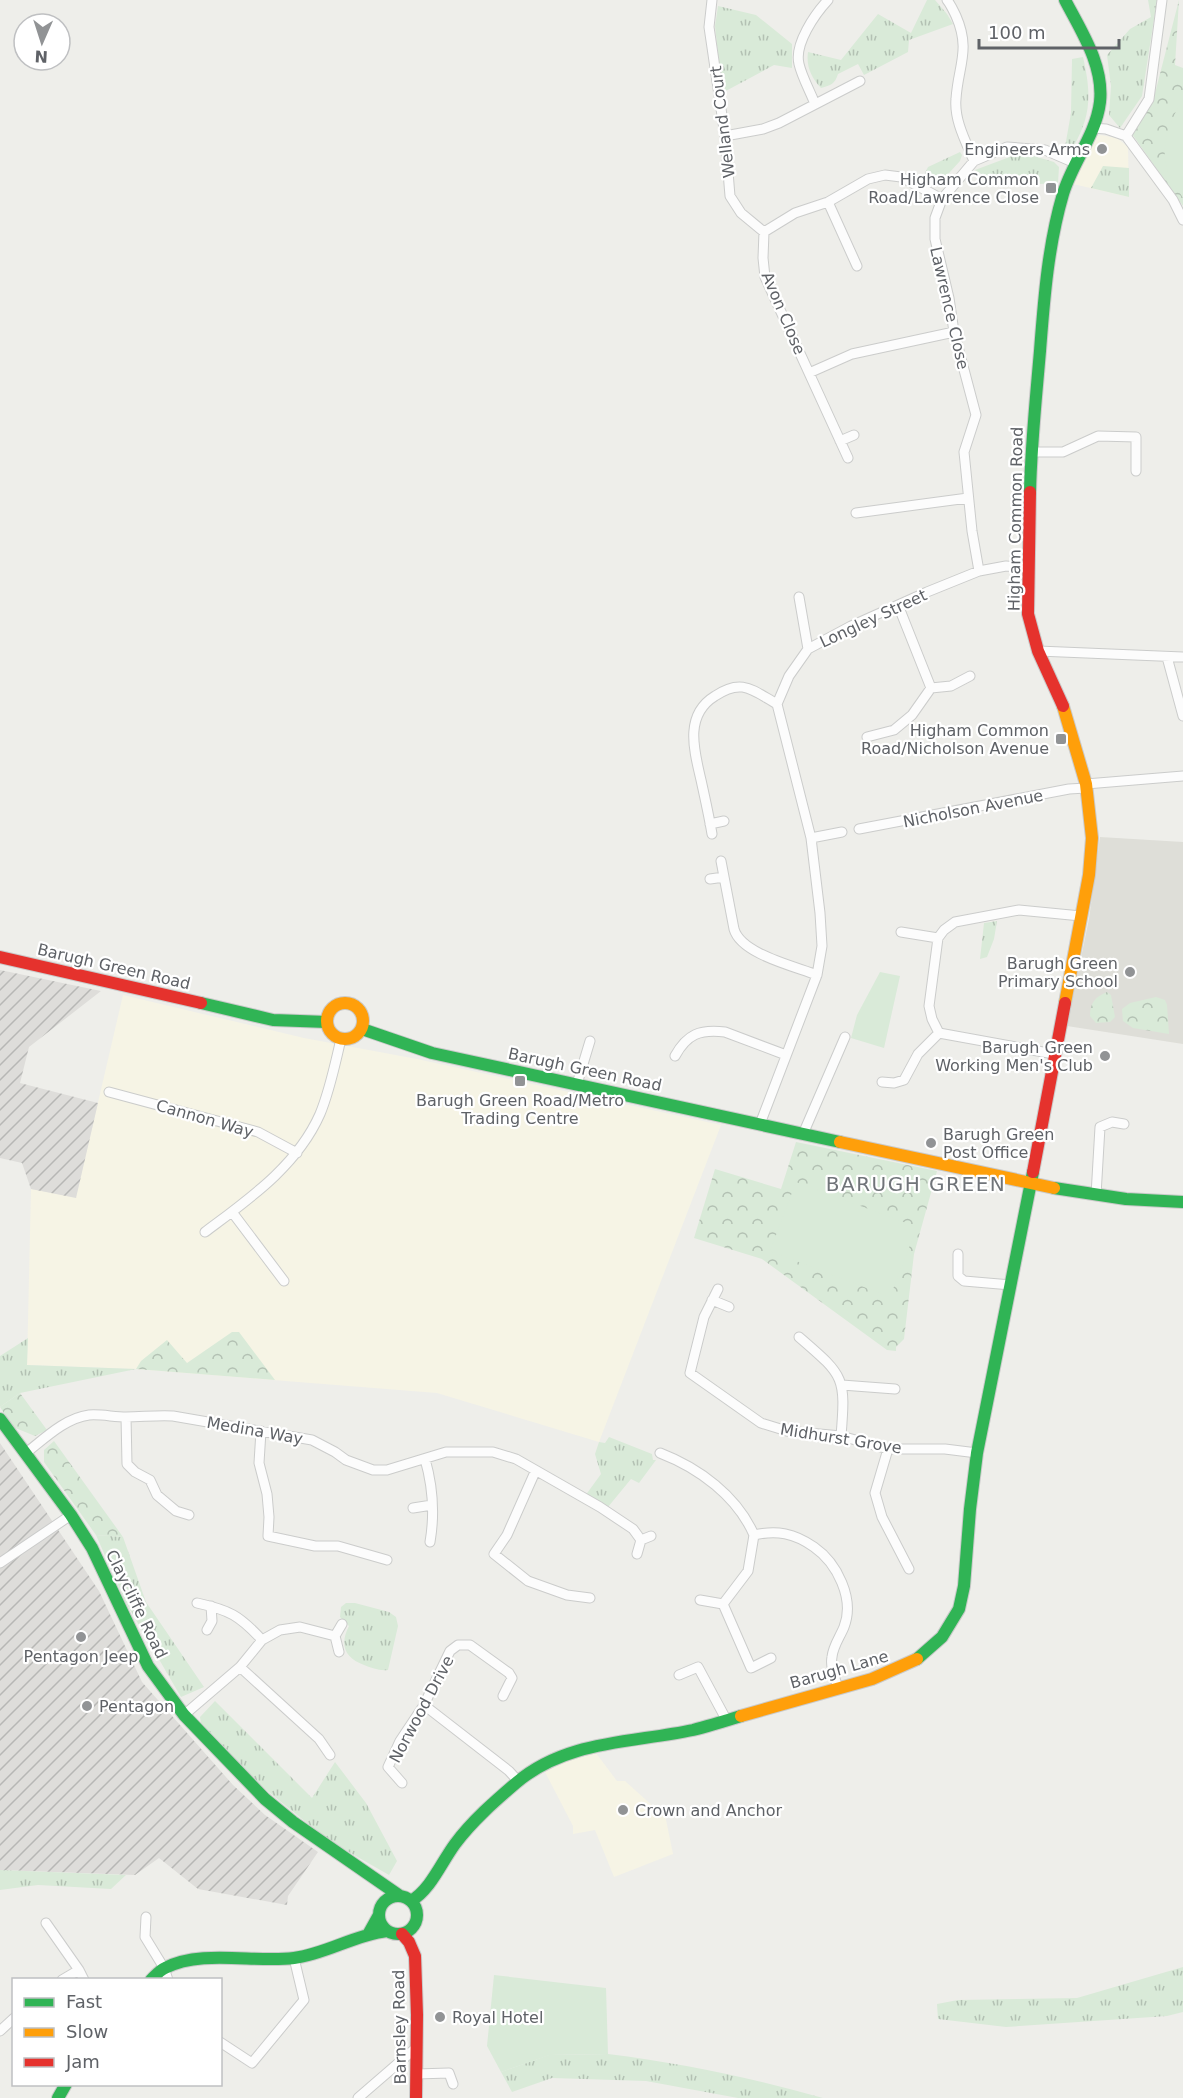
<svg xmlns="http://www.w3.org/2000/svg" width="1183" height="2098" font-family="'DejaVu Sans',sans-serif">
	<defs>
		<pattern id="industrial-furrows" width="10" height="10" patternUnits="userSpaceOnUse" patternTransform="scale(1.5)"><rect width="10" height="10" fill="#deddda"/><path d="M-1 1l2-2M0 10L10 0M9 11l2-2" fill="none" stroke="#b7b7b5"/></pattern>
		<pattern id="grass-tufts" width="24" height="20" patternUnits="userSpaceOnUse" patternTransform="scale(1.5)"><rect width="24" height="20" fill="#d9ead8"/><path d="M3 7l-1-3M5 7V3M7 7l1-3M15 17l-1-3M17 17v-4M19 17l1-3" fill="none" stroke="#b3c1b3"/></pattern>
		<pattern id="forest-crowns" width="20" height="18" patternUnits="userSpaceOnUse" patternTransform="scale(1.5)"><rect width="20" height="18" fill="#d9ead8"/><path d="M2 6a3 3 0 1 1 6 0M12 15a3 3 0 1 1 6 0" fill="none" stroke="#b3c1b3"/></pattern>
	</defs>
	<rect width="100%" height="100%" fill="#eeeeea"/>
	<path fill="#f6f4e5" d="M1100,135l17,3 11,9 1,50 -56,-13 18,-46z
		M123,995l181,43 113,21 304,66 -122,317 -162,-49 -301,-24 -109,-4 4,-176 45,8z
		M596,1753l21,28h8l30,27 8,-3 10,49 -59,23 -19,-47 -22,4v-8l-28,-54 25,-13z"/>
	<path fill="url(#industrial-furrows)" d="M0,970l101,21 -72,56 -9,36 78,20 -22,95 -45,-9 -9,-26 -22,-5z
		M0,1443l99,148 43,91 91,103 32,30 53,37 -30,44 -1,9 -89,-16 -39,-31 -24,17 -135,-5z"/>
	<path fill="#deded8" d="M1100,837l83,5v202l-116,-18 22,-107z"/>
	<path fill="url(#grass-tufts)" d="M927,0h8l12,14 6,10 -44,16 -1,12 -44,23 -6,-11 -20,10c-3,10 -7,11 -17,14 -10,-11 -15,-22 -13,-36l33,8 37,-46 33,19z
		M1148,0h9l-15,96 -22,32 -11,-13 2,-29 -4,-31 23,-26 21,-12z
		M718,6l38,9 36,29v24l-18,-3 -52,28 -7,-67z
		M1083,57c8,35 9,58 -10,90h-8l6,-34 1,-54z
		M960,152l2,3 -2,6 -20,22 -5,1 -13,-5 6,-12z
		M1027,154l27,8 5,5 -1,16 -38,2 -1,-6 -26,2 -18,-11 40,-15z
		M1103,166l26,2v29l-38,-9z
		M997,921l-3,18 -7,18 -7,2 4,-36z
		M28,1338l-1,27 109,4 -116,24 -20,14v-51z
		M609,1437l43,17 1,6h3l-17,23 -8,-4 -23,28 -23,-11 16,-22 -6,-20 4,-12 6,1z
		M96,1535l27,2 23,65 58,85 -23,10 -56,-96z
		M346,1603h9l34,9 7,5 2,9 -10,44c-9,1 -16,-2 -24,-5 -19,-7 -25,-20 -15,-39l-9,-9 1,-10z
		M215,1701l97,97 23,-36 31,41 31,58 -8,14 -61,-35 -63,-51 -64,-66 -1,-6z
		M0,1870l126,5 -15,14 -73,-4 -38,5z
		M1183,1967v45l-16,4 -161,11 -68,-8 -1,-15 21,-4 119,-2z
		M608,2054c73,9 144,24 215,44h-85l-92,-17 -94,-3 -40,14 -11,-20 48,-17z"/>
	<path fill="url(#forest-crowns)" d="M1179,0l-4,65 8,3v138l-51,-72 21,-33z
		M1107,992l4,3 4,22 -5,5 -14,1 -6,-7c0,-13 5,-19 17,-24z
		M1156,997l9,3 2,5 2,29 -36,-6 -10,-7 -1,-12 8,-6z
		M796,1142l141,29 -23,83 -10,85 -8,8v4l-9,-1 -125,-91 -68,-21 21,-69 66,20z
		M232,1332h7l36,48 -139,-11 5,-8 26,-21 20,23z
		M20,1393l27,37 -12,6 -22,-9 -13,-20z
		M54,1441l69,96 -27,-2 -52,-73v-12z"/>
	<path fill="#d9ead8" d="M1183,100v98c-7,-12 -17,-24 -18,-39 -2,-19 7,-44 18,-59z
		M880,972l20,4 -16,72 -33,-10 6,-23z
		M875,1173l28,7 -4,14 -28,-7z
		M796,1182l121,45 -27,70 -120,-46z
		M494,1975l112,13 2,66 -58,1 -49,17 -14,-26z"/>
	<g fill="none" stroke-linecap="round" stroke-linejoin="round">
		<g stroke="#cbcccb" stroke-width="11">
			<path id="street" d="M712,0l-3,27 16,109 5,60 11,17 23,19
				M947,0c4,5 6,10 9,16 15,34 2,50 0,83 -2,21 10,43 18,62
				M815,104c-5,-13 -13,-27 -16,-40 -5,-20 16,-50 29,-64
				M1092,128l14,1 20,7 23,-37 13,-99
				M725,136l38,-7 16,-6 81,-42
				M1126,136l47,64 10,20
				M828,202l29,64
				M809,373l43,-19 102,-22
				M840,441l14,-6
				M1031,452h32l35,-16 38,1v34
				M848,458l-83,-181 -2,-19 1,-26 31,-19 33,-11 40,-23 17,-4 16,2 41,22
				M856,513l112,-15
				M979,571l-7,-40 -8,-79 12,-37 -22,-83 -5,-34 -14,-59v-21l7,-19 32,-38 33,-14 38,3 30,13
				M799,597l9,52
				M898,605l33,83
				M1038,651l145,6
				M1167,657l16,59
				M867,737l27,-7 18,-15 19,-27 20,-2 19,-10
				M1086,784l97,-8
				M710,824l14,-3
				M859,829l210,-40 17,-1
				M712,834c-3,-18 -7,-36 -11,-54 -7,-30 -17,-65 14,-84 27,-18 37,-6 62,8
				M811,838l31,-6
				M721,861l13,68c7,25 60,37 83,46
				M710,879l14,-2
				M901,932l37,6
				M1054,1054l-115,-21 -7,-14 -3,-13 9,-68 6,-8 11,-8 64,-12 62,6
				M675,1056c12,-22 25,-27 50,-24l61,23
				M882,1082l12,1 10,-3 14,-26 21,-21
				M577,1084l13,-43
				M109,1092l149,40 39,21
				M760,1124l57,-149 5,-29 -2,-33 -9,-75 -34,-134 12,-28 19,-27 43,-23 76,-34 52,-21 27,-5 23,2
				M803,1134l42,-97
				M1096,1195l4,-68 12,-5 12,2
				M232,1212l52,69
				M205,1232c44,-33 92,-66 115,-118 10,-24 15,-50 21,-75
				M958,1254v22l6,5 47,4
				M718,1289l-14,28 -14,56 71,50 26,8 54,5 47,13h57l32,4
				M712,1300l17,7
				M799,1337c45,39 47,39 42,99
				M842,1385l53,4
				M126,1417l1,47 8,8 15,8 7,15 19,16 13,4
				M261,1431l-2,32 8,31 2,23 -1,19 47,10h23l49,14
				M888,1449l-13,44 7,24 27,52
				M26,1453c18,-14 39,-35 63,-38 12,-1 25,2 37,2 16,0 31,-2 47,-1l139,24 23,12 11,8 27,10h14l59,-18h47l23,7 84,48 33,22 8,11
				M660,1453c39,15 77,43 94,82 23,-5 40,-2 60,12 23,16 41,52 30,80 -4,10 -11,19 -12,30 -2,10 3,21 6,31
				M425,1459c8,28 10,54 5,83
				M535,1472l-28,63 -13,19 34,27 39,14 23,3
				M413,1508l19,-3
				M754,1535l-6,36 -25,33 28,64 20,-10
				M637,1554l4,-14 10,-4
				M0,1563l71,-48
				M700,1600l23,4
				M197,1603c32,7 42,12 65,37
				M207,1630l5,-9 -1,-15
				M339,1652l-4,-16 7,-12
				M240,1667l79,72 11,16
				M679,1675l19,-8 29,54
				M424,1705l85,66 9,10
				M184,1715l56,-48 22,-27 18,-10 20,-3 35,9
				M402,1783l-14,-16 12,-26 24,-36 26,-54 8,-6h12l39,28 3,5 -9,18
				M146,1917l-1,20 19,31 4,12
				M46,1923l33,47
				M62,1980l17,-10 5,10
				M0,2031l14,-13
				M220,2042l32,21 52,-63 -10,-42
				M416,2074l33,-1 4,11
				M358,2098l59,-51"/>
		</g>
		<g stroke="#cacaca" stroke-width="14">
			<path id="fast" d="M1030,492c1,-47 6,-94 10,-141 4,-52 8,-106 23,-157 9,-31 33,-59 37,-92 4,-37 -19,-71 -35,-102
				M201,1003l72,17 54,2
				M362,1029l70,24 408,89
				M1054,1188l72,11 57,3
				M0,1419l71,96 21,33 56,118 36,49 81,84 28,23 107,74
				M917,1659l25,-22 17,-28 5,-23 6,-77 7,-56 56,-281
				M379 1915a19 19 0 1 1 38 0a19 19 0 1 1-38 0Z
				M411,1901c20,-12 30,-38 44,-57 17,-23 40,-43 61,-61 50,-43 116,-40 177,-53 16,-4 32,-9 48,-14
				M369,1933l10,-18
				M151,1980c4,-4 9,-10 14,-12 36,-19 89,-5 129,-10 32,-4 60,-23 93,-27
				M58,2098l8,-14"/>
		</g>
		<g stroke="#cacaca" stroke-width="14">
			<path id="slow" d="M1063,706l23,78 6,54 -3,37 -24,128
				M327 1021a18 18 0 1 1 36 0a18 18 0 1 1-36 0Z
				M840,1142l214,46
				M741,1716l131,-37 45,-20"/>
		</g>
		<g stroke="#cacaca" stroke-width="14">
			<path id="jam" d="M1030,492l-2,122 10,37 25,55
				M0,957l201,46
				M1033,1172l32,-169
				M402,1934l7,8 6,14 2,59 -1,83"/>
		</g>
		<use href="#street" stroke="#fcfcfc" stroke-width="9"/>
		<use href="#fast" stroke="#30b455" stroke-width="12"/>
		<use href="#slow" stroke="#ff9f0a" stroke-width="12"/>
		<use href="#jam" stroke="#e5322d" stroke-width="12"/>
	</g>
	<g fill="#919395" stroke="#fff" stroke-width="2">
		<circle cx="1102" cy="149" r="6"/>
		<rect x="1045" y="182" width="12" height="12" rx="3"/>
		<rect x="1055" y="733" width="12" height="12" rx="3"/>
		<circle cx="1130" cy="972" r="6"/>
		<circle cx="1105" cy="1056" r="6"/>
		<rect x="514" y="1075" width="12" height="12" rx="3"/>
		<circle cx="931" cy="1143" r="6"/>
		<circle cx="81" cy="1637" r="6"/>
		<circle cx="87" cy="1706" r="6"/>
		<circle cx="623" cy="1810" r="6"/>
		<circle cx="440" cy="2017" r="6"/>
	</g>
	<g text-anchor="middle" stroke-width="4.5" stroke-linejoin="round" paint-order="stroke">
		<g font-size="16" fill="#5f6267" stroke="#fff">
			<text transform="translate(722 122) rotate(-97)" y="6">Welland Court</text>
			<text transform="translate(950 308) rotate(77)" y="6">Lawrence Close</text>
			<text transform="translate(784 313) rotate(67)" y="6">Avon Close</text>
			<text transform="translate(1015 519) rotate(-89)" y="6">Higham Common Road</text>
			<text transform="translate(873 618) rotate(-25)" y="6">Longley Street</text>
			<text transform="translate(973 808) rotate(-11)" y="6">Nicholson Avenue</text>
			<text transform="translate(114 966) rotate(13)" y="6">Barugh Green Road</text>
			<text transform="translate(585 1069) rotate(12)" y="6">Barugh Green Road</text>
			<text transform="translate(205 1118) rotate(16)" y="6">Cannon Way</text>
			<text transform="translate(255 1430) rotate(10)" y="6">Medina Way</text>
			<text transform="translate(841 1438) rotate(9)" y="6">Midhurst Grove</text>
			<text transform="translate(137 1604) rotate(64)" y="6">Claycliffe Road</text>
			<text transform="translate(839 1669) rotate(-16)" y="6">Barugh Lane</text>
			<text transform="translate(421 1709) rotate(-62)" y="6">Norwood Drive</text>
			<text transform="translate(399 2027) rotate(-91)" y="6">Barnsley Road</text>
		</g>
		<g font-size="16" fill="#5f6267" stroke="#fff" text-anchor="end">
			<text x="1090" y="155">Engineers Arms</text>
			<text x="1039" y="185">Higham Common<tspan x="1039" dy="18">Road/Lawrence Close</tspan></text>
			<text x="1049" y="736">Higham Common<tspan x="1049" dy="18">Road/Nicholson Avenue</tspan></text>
			<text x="1118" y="969">Barugh Green<tspan x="1118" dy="18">Primary School</tspan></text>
			<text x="1093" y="1053">Barugh Green<tspan x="1093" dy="18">Working Men's Club</tspan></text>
			<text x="520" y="1106" text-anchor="middle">Barugh Green Road/Metro<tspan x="520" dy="18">Trading Centre</tspan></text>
			<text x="943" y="1140" text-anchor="start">Barugh Green<tspan x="943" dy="18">Post Office</tspan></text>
			<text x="81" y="1662" text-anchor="middle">Pentagon Jeep</text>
			<text x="99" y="1712" text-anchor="start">Pentagon</text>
			<text x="635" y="1816" text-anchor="start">Crown and Anchor</text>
			<text x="452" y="2023" text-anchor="start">Royal Hotel</text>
		</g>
		<g font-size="20" letter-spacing="1.5" fill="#707479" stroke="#fff">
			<text x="916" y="1191">BARUGH GREEN</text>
		</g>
	</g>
	<rect x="12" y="1978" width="210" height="108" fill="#ffffff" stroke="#bfc0c2" stroke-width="1.5"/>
	<rect x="24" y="1998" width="30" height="9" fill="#30b455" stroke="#bfc0c2" stroke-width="1.5"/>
	<text x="66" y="2008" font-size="18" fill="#5f6267">Fast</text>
	<rect x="24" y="2028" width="30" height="9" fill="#ff9f0a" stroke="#bfc0c2" stroke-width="1.5"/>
	<text x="66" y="2038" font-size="18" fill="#5f6267">Slow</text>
	<rect x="24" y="2058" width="30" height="9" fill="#e5322d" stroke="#bfc0c2" stroke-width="1.5"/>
	<text x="66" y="2068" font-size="18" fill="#5f6267">Jam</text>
	<g transform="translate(42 42) rotate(183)"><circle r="28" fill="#ffffff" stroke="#bfc0c2" stroke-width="1.5"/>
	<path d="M0-4.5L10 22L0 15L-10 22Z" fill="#919395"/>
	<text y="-9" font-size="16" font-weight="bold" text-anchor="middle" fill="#5f6267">N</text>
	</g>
	<path d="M979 39v9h140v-9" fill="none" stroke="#5f6267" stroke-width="3"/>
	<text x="988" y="39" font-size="18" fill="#5f6267" stroke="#ffffff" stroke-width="4.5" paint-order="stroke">100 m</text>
</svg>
